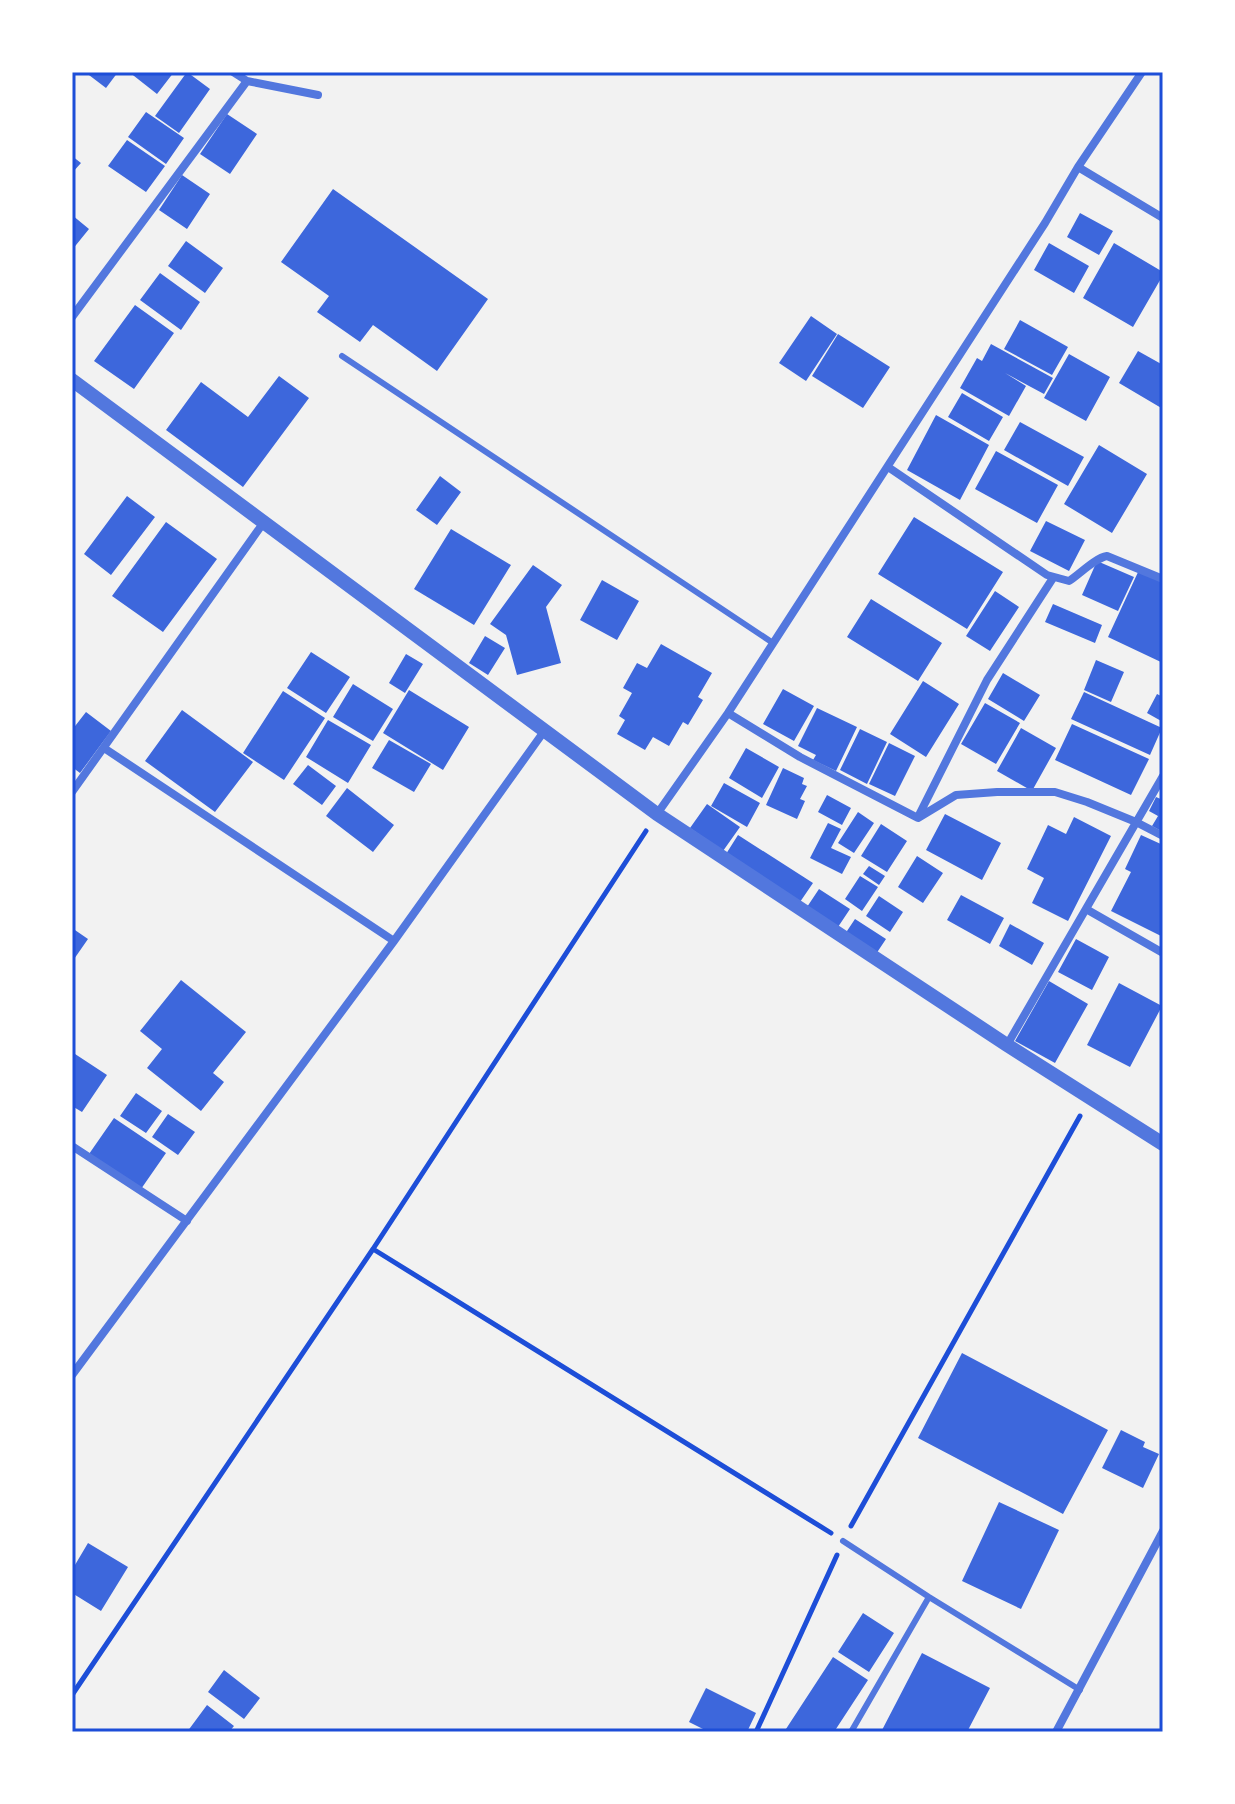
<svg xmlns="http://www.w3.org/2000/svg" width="1235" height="1804" font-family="Commissioner,sans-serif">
	<rect width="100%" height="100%" fill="#f2f2f2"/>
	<path fill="#3d67dc" d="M85,72h33l-12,16z
		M129,72h45l-17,22z
		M187,72l23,17 -31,44 -24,-17z
		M146,112l38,26 -18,26 -38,-27z
		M227,114l30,20 -27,40 -30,-20z
		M127,140l38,26 -19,26 -38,-26z
		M72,156l9,7 -9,10z
		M182,175l28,19 -23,35 -28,-19z
		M333,189l155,110 -51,72 -64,-46 -13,17 -43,-30 12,-16 -48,-34z
		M1080,213l33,18 -14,24 -32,-18z
		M72,215l17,14 -17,21z
		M186,241l37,27 -18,25 -37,-27z
		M1049,243l40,23 -15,27 -40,-23z
		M1114,243l49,29v3l-30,52 -50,-29z
		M160,273l40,29 -19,28 -41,-30z
		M135,305l39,28 -40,56 -40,-28z
		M811,316l26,18 -31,47 -27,-18z
		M1020,320l48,27 -16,28 -48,-26z
		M838,334l52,33 -27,41 -51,-32z
		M991,344l62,34 -9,16 -39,-21 21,13 -17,30 -49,-28 17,-30 5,3z
		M1138,351l25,14v44l-44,-26z
		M1069,354l41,23 -24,44 -42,-23z
		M279,376l30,22 -66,89 -77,-57 35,-48 47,35z
		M962,393l41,24 -14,24 -41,-24z
		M936,415l53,30 -29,55 -53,-30z
		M1020,422l64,35 -16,29 -64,-36z
		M1099,445l48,29 -35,59 -48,-29z
		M996,451l62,34 -21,38 -62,-34z
		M440,476l21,16 -24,33 -21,-15z
		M127,496l28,21 -44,58 -27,-21z
		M914,517l89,55 -36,57 -89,-55z
		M1046,521l39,19 -16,31 -39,-20z
		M166,522l51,37 -54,73 -51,-36z
		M451,529l60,36 -37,60 -60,-36z
		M1097,561l37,16 -16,34 -36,-16z
		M533,565l29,20 -16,22 15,56 -44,12 -11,-40 -16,-11z
		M1139,570l24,11v82l-55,-26z
		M602,580l37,21 -22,39 -37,-20z
		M995,591l24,16 -29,44 -24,-15z
		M871,599l71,44 -24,38 -71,-44z
		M1053,604l49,21 -7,18 -50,-21z
		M485,636l20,12 -17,27 -19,-12z
		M661,644l51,29 -14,24 5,3 -15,25 -5,-3 -14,24 -16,-9 -8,13 -28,-16 8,-14 -6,-4 13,-23 -9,-5 14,-25 10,5z
		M311,652l39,25 -24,36 -39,-25z
		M406,654l17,10 -18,29 -16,-10z
		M1096,660l28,12 -13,30 -27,-12z
		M1003,673l37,22 -16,26 -36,-22z
		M923,681l36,23 -33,53 -36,-23z
		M353,684l40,25 -20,32 -40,-24z
		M783,689l31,17 -20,35 -31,-17z
		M409,690l60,37 -26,43 -60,-37z
		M283,691l42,27 -41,62 -41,-27z
		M1084,692l78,36 -12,27 -79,-36z
		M1157,694l6,3v25l-16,-9z
		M985,703l35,20 -24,41 -35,-20z
		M817,708l40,19 -21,44 -23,-11 3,-5 -18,-9z
		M182,710l71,52 -38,50 -70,-51z
		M86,712l25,19 -31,42 -8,-6v-37z
		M328,720l43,25 -23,38 -42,-26z
		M1072,724l77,35 -18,36 -76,-35z
		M1021,728l35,20 -24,43 -35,-20z
		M860,729l27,13 -20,42 -27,-14z
		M389,740l42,24 -17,28 -42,-24z
		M889,743l26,13 -20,40 -26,-12z
		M746,748l33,19 -17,31 -33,-20z
		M308,765l28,21 -14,19 -29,-21z
		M783,768l21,10 -2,6 5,2 -7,13 5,2 -8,18 -31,-14z
		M724,783l36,20 -13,24 -36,-21z
		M347,788l47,37 -21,27 -47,-36z
		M827,795l24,13 -9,17 -24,-13z
		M1156,797l7,3v32l-11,-6 6,-10 -9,-5z
		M707,804l33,23 -17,24 -33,-23z
		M858,812l16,11 -20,30 -16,-10z
		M945,814l56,29 -19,37 -56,-30z
		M1074,817l37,19 -43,85 -36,-18 12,-25 -17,-9 21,-44 18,9z
		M828,823l13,6 -10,19 20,9 -9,17 -32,-16z
		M881,824l26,17 -20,31 -26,-16z
		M738,835l75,48 -13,19 -74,-48z
		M1141,835l22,10v92l-52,-26 20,-39 -6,-3z
		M917,856l26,17 -20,30 -25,-16z
		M869,866l16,10 -6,9 -16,-11z
		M860,876l18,11 -16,24 -17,-12z
		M819,889l31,20 -14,21 -31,-20z
		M961,895l43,23 -14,26 -43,-24z
		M879,896l24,16 -13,20 -24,-16z
		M855,919l31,20 -10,15 -31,-20z
		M1010,924l34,19 -12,22 -33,-19z
		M72,928l16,11 -16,23z
		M1076,939l33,18 -17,33 -34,-18z
		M181,980l65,52 -33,41 11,9 -23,29 -54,-43 15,-19 -22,-18z
		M1049,981l39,23 -33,59 -40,-22z
		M1119,983l43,23 -32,61 -43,-22z
		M72,1052l35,23 -25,37 -10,-6z
		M136,1093l26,18 -16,22 -26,-17z
		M168,1114l27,18 -17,23 -26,-18z
		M114,1118l52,35 -25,36 -52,-35z
		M962,1353l146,77 -45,84 -145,-76z
		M1121,1430l24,12 -2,5 16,7 -16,34 -41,-20z
		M999,1502l60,28 -38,79 -59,-28z
		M88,1543l40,24 -27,44 -29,-18v-23z
		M863,1613l31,20 -25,39 -31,-20z
		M922,1653l68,35 -23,44h-86z
		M833,1657l35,23 -34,52h-50z
		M224,1670l36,28 -16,21 -36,-27z
		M706,1688l50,25 -9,19h-38l-20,-10z
		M207,1705l27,21 -5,6h-42z"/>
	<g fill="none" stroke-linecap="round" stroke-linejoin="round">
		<path stroke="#1d4ed8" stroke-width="5" d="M646,831l-273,418 458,284
			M851,1526l229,-410
			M72,1695l301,-446
			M756,1732l81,-177"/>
		<path stroke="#5277de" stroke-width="6" d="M342,356l431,287
			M843,1541l86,56 151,93
			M851,1732l78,-135"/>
		<path stroke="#5277de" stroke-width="8" d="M233,72l14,9 71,14
			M1078,167l85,51
			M72,317l175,-236
			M888,467l159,108 22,6c12,-8 26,-23 38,-25l56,23
			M728,713l72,44 118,61 38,-23 41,-3h58l32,10 49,20 27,14
			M104,748l290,193
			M72,792l192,-270
			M657,814l71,-101 317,-490 33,-56 64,-95
			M918,817l69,-137 66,-102
			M1086,909l77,44
			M1007,1045l156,-269
			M72,1146l115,75
			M72,1375l322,-434 151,-211
			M1056,1732l107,-201"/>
		<path stroke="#5277de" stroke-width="14" d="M72,380l585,434 350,231 156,99"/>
	</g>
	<rect width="1235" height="1804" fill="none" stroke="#ffffff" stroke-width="148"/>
	<rect x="74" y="74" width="1087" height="1656" fill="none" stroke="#1d4ed8" stroke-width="3"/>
</svg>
